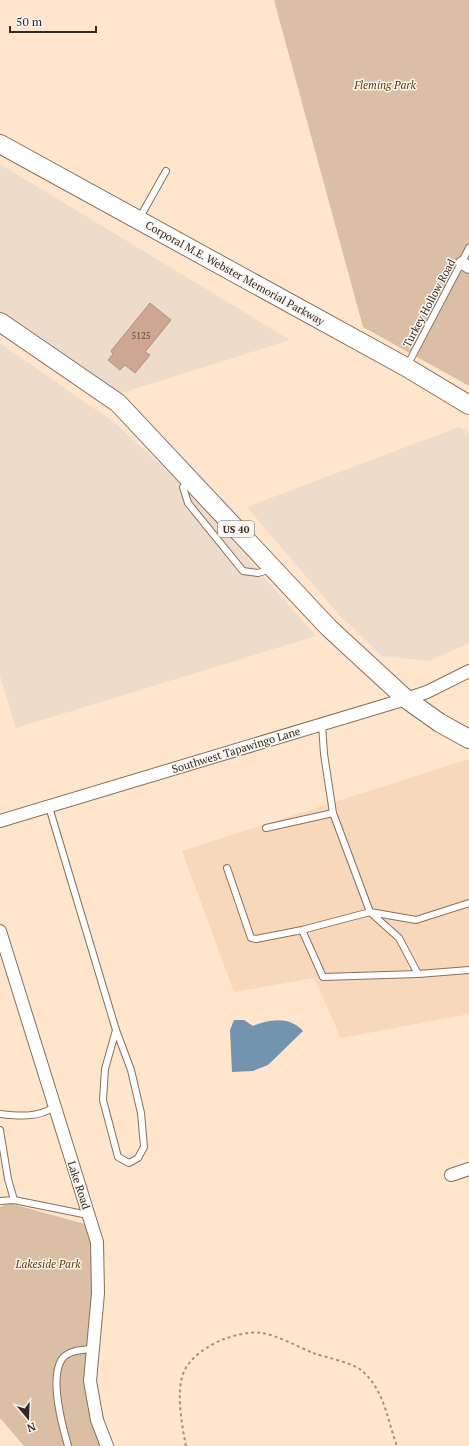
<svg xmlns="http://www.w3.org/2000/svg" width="469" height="1446" font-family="'PT Serif',serif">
	<rect width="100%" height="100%" fill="#fee5cb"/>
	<path fill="#eedccb" d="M0,164l290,176 -172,54 -118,-82z
		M0,343l115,80 48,44 34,34 119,135 -300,92 -16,-52z
		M459,427l10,6v210l-40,18 -47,-5 -43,-41 -92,-108z"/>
	<path fill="#f7d8ba" d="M469,759v255l-128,24 -27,-60 -80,14 -52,-141z"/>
	<path fill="#dabfa4" d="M274,0h195v386l-106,-59z
		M9,1203l83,23 5,16 -7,139 20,65h-86l-24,-28v-211z"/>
	<path fill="#7394af" d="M234,1020h10l9,6c16,-7 37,-10 50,5l-35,34 -15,6 -21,1 -2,-42z"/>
	<path fill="#cea692" stroke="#b09181" d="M150,303l21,17 -26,32 5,3 -15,18 -10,-8 -5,5 -12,-10 5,-6 -2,-3z"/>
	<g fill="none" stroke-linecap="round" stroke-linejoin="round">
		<g stroke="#87705a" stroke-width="8">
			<path id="service" d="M139,219l27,-48
				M407,366l62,-118
				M189,480l-6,7 5,16 55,68 15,2 14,-4
				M49,807l67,223
				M266,828l67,-15 -9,-59 -2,-30
				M227,868l24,70 5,1 46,-9 68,-18 -37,-99
				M370,912l29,26 19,36 51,-4
				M370,912l46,8 53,-17
				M302,930l21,47 95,-3
				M116,1030l15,40 10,43 3,34 -6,11 -9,5 -11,-6 -15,-57 2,-31z
				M0,1114c19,2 38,4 54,-7
				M0,1130l8,49 6,21 74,15
				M0,1201l14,-1
				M68,1446c-6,-21 -19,-68 -6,-87 6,-9 21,-9 31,-10"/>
		</g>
		<g stroke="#87705a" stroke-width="14">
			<path id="minor" d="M462,263l7,4
				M0,821l406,-122 21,-7 42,-21
				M0,931l97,311 1,51 -8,88 7,39 10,26
				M451,1175l18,-6"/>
		</g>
		<g stroke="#87705a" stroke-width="20">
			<path id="primary" d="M0,144l406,223 63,38
				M0,322l118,81 211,225 77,71 34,24 29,16"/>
		</g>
		<path stroke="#a4927f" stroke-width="2" stroke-dasharray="3 3" stroke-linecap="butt" d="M186,1446c-4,-20 -10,-53 -3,-72 6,-17 26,-29 41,-35 11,-4 27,-8 38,-6 14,2 37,14 51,20 14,5 38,9 48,17 24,20 26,50 36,76"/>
		<use href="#service" stroke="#fff" stroke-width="6"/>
		<use href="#minor" stroke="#fff" stroke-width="12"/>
		<use href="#primary" stroke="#fff" stroke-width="18"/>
	</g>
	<g text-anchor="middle" stroke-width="3" stroke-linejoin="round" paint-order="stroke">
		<g font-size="9" fill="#5a493c">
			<text x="141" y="339">5125</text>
		</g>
		<rect fill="#fbf6f1" stroke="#6f675f" stroke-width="1" x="218" y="521" width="36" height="16" rx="3"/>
		<g font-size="10" font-weight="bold" fill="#332a20">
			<text x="236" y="533">US 40</text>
		</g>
		<g font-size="11" font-style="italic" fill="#5e3700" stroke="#fbf6f1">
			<text x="385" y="89">Fleming Park</text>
			<text x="48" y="1268">Lakeside Park</text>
		</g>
		<g font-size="11" fill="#332a20" stroke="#fbf6f1">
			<text transform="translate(235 273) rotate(29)" y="4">Corporal M.E. Webster Memorial Parkway</text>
			<text transform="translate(429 303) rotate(-62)" y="4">Turkey Hollow Road</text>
			<text transform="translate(236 750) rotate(-17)" y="4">Southwest Tapawingo Lane</text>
			<text transform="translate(79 1185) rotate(72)" y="4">Lake Road</text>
		</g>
	</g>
	<g transform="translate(28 1418) rotate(161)" stroke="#fbf6f1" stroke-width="3" paint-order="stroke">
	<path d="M0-3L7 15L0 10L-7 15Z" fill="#332a20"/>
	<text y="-6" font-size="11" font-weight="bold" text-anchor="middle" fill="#332a20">N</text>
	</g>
	<path d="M10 26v6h86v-6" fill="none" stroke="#332a20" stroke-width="2"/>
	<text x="16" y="26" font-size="12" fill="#332a20" stroke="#fbf6f1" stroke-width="3" paint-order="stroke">50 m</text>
</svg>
